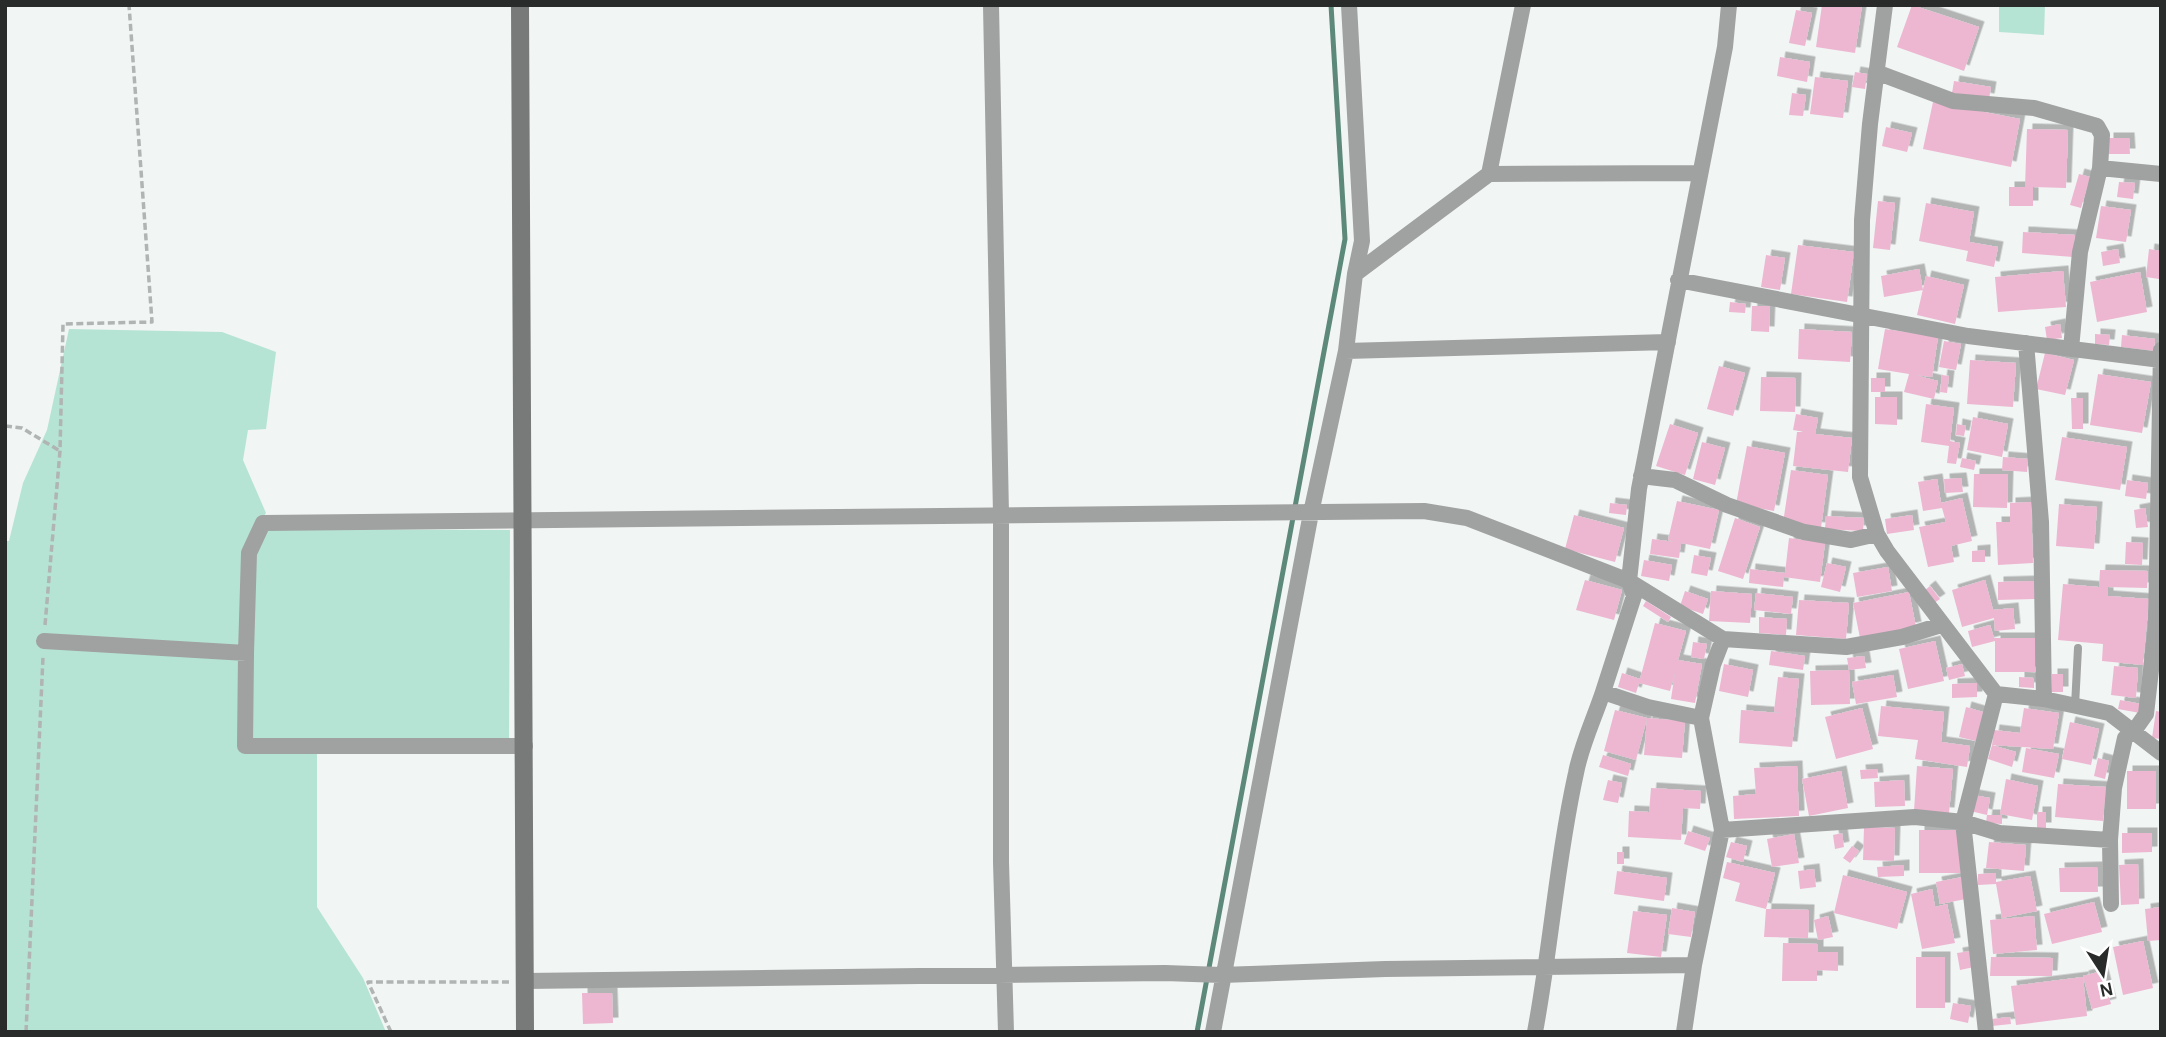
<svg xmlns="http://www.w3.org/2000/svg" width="2166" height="1037" font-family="Karla,sans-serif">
	<defs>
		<filter id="shadow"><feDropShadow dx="5.5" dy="-5.5" stdDeviation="0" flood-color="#0004"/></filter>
	</defs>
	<rect width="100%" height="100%" fill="#f1f5f4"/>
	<path fill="#b6e4d4" d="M1999,5h46l-1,30 -45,-3z
		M69,329l153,3 54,20 -10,77 -18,1 -5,30 23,53 -22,35 -5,203 78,3v153l46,71 23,54h-381v-491h4l14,-58 24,-53z
		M267,529l243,1 -1,211 -258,-2 4,-184z"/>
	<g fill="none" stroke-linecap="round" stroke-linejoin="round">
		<path stroke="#5c897a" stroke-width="5" d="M1197,1032l148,-793 -14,-234"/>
	</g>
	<path fill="#edb7d1" filter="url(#shadow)" d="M1822,5h40l-7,48 -39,-6z
		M1912,5l67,22 -15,44 -67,-24z
		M1796,10l16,3 -7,33 -16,-3z
		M1780,57l30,5 -3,20 -30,-6z
		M1855,72l12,2 -2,15 -13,-2z
		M1815,77l33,4 -5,37 -33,-4z
		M1954,81l37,6 -2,12 -37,-6z
		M1792,93l14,2 -3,21 -14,-1z
		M1933,102l87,17 -9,48 -88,-18z
		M1886,127l26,6 -5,19 -25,-6z
		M2027,129l41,1 -2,58 -33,-1v19h-24v-19h16z
		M2108,138h21l1,16h-22z
		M2079,174l11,3 -9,31 -11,-3z
		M2119,182l16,1 -2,16 -16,-2z
		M1878,201l17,2 -5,47 -17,-2z
		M1926,203l48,9 -5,30 29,5 -4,20 -28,-6 2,-10 -49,-10z
		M2101,206l30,4 -5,32 -30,-4z
		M2023,232l52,3 -2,22 -51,-4z
		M1798,245l56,7 -7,50 -56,-8z
		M2118,249l2,14 -17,3 -2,-14z
		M2149,249l12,2 -2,28 -13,-2z
		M1766,255l19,3 -5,32 -19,-3z
		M1919,269l4,21 -39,7 -3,-21z
		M2063,271l3,36 -68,5 -3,-35z
		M2140,272l7,40 -50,10 -7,-40z
		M1926,276l38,9 -9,39 -38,-9z
		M1730,302l16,2 -1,9 -16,-1z
		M1752,306h18l-1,26 -18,-1z
		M2060,324l2,14 -15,2 -2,-13z
		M1799,329l53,3 -2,30 -52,-3z
		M1885,329l53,8 -6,40 -17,-2 23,6 -4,18 -30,-7 5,-18 -31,-5z
		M2095,334l15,1 -1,10 -14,-1z
		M2122,335l33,4 -1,12 -33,-4z
		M1944,341l17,3 -5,26 -17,-3z
		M2045,353l29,7 -9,35 -29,-6z
		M1970,360l46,3 -3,44 -46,-3z
		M1719,366l26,7 -12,43 -26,-7z
		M2098,374l53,8 -9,51 -52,-8z
		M1942,375l7,1 -2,17 -7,-1z
		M1761,377l35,1 -1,34 -35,-1z
		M1871,378h14v14h-14z
		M1875,397h22v28l-22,-1z
		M2071,398h12v31h-11z
		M1926,404l28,4 -4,33 10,2 -4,21 -9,-1 2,-17 -28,-4z
		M1796,414l22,4 -3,16 37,4 -4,34 -55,-6 4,-34h8l-12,-2z
		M1973,417l35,7 -6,33 -35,-7z
		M1670,424l28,9 -13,42 -29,-9z
		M1957,424l9,2 -2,10 -8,-1z
		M2062,437l65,10 -7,43 -65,-10z
		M1702,442l23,6 -10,37 -22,-6z
		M1747,446l38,7 -11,58 -38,-7z
		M2003,457l25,2 -1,13 -25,-2z
		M1962,458l14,3 -2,9 -14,-3z
		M1791,470l37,5 -7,53 -38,-5z
		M1974,474h34l-1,34 -34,-1z
		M1961,478l2,14 -18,1 -1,-14z
		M1937,479l4,24 21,-5 10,43 -21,5 3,16 -26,5 -9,-40 27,-5 -4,-14 -19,3 -5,-29z
		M2127,480l21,3 -2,16 -21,-3z
		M1677,501l42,9 -9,39 -29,-6 -2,15 -29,-4 2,-15 23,3 -7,-2z
		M2031,502l2,61 -35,2 -2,-43h14v-19z
		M1610,503l17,2 -1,10 -17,-2z
		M2059,504l38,3 -3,42 -38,-3z
		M2145,508l3,19 -12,1 -2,-18z
		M1574,515l50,13 -9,34 -50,-13z
		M1912,515l2,15 -27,4 -2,-15z
		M1826,516l38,2 -1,13 -38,-2z
		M1735,518l25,9 -17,52 -25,-8z
		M1789,538l36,5 -5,39 -36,-5 -1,10 -34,-4 1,-14 35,4z
		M2126,542l17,1 -1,22 -17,-1z
		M1985,550v12h-13v-11z
		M1694,555l17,3 -4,18 -16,-3z
		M1644,560l28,5 -3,16 -28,-5z
		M1827,563l19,4 -6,25 -19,-5z
		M1888,567l4,24 -35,6 -4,-24z
		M2100,570l48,1 -1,17 -39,-1v9l41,3 -6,66 -41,-4 1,-17 -45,-4 5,-56 36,3z
		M1585,580l37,10 -8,30 -38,-10z
		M1985,580l8,30 20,-2 2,21 -20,2 -1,-13 -32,9 -10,-37z
		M2035,581v18l-37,1v-18z
		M1930,586l10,13 -6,4 -10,-12z
		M1685,591l23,8 -5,15 -23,-8z
		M1711,591l41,3 -2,29 -41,-2z
		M1909,592l7,35 -56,11 -7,-35z
		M1756,593l37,4 -2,17 -37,-4z
		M1799,600l50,3 -3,36 -50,-4z
		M1646,601l25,16 -3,5 -25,-16z
		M1759,617l28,2 -1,16 -27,-2z
		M1655,623l31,8 -8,29 24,4 -7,39 -24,-4 4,-27 -5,19 -31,-8 -3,10 -18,-6 4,-14 18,6z
		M1990,625l4,13h41v34h-40v-31l-23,6 -4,-16z
		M1935,641l9,40 -36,8 -9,-40z
		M1693,642l14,2 -3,15 -13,-2z
		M1771,651l34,5 -2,14 -34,-5z
		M1864,656l2,12 -17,2 1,34 -39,1 -1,-34 39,-1 -2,-12z
		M1724,664l29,6 -5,27 -29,-6z
		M1962,664l3,12 -16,4 -3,-12z
		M2114,666l24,2 -2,30 -25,-3z
		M2052,674h11v18h-11z
		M1893,675l4,22 -41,7 -4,-22z
		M1778,677l21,2 -7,68 -53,-4 2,-33 40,3 -7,-2z
		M2019,677l15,1v10l-15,-1z
		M1977,683v14l-25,1v-14z
		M2120,700l21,4 -1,9 -22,-4z
		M1881,706l63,6 -3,30 29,4 -3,21 -52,-8 3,-19 -40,-4z
		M1966,707l17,5 -7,29 -17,-4z
		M1862,708l11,41 -37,10 -11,-42z
		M2024,708l35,5 -6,36 -61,-4 2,-15 26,3z
		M1615,710l32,8 38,3 -3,37 -38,-3 3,-37 -11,42 -32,-9z
		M2156,711l5,1v27l-9,-1z
		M2070,722l29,7 -8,36 -29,-6z
		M1992,745l24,7 -4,15 -24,-8z
		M2026,748l33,6 -5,24 -32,-6z
		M1603,755l28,9 -3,12 -29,-9z
		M2098,758l11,3 -4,18 -11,-3z
		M1797,766l2,50 -65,3 -1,-23 23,-2 -2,-26z
		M1917,766l36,3 -4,44 -35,-2z
		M1877,769l1,9 -17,1 -1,-9z
		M1841,771l7,37 -39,8 -7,-37z
		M2127,771h29v38h-29z
		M2006,779l32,7 -6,34 -32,-6z
		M1608,780l14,3 -4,20 -15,-3z
		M1904,780l1,26 -30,1 -1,-25z
		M2058,784l48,3 -3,34 -48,-4z
		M1651,788l50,3 -1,18 -17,-1 -2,32 -53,-3 1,-26 20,1z
		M1973,795l17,3 -3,17 -17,-4z
		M2037,812h9v16h-9z
		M1987,815h15v9l-16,-1z
		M1864,827l31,1 -1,33 -31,-1z
		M1919,830h42v43h-42z
		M1688,831l22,7 -5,13 -21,-7z
		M1842,833l2,14 -9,2 -2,-14z
		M2122,833h30v19l-30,1z
		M1794,834l5,29 -27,4 -5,-28z
		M1731,842l16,4 -4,16 -17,-5z
		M1989,842l37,3 -2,26 -38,-3z
		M1852,846l7,5 -9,12 -7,-5z
		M1617,852h7v12h-7z
		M1727,862l48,11 -9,36 -31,-8 5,-18 -17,-5z
		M2138,864l1,40 -18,1 -2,-40z
		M1904,865v11l-26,1 -1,-10z
		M2097,867l1,25h-38l-1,-24z
		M1814,869l2,18 -16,2 -2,-18z
		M1617,871l50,7 -3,23 -50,-7z
		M1996,873v9l34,-6 7,35 -35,7 -6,-34 -18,1v-11z
		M1843,875l64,17 -10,37 -63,-16z
		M1963,877l3,22 -26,5 -4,-22z
		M1932,889l3,18 12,-3 8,39 -33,6 -11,-55z
		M2094,902l8,30 -50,12 -8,-30z
		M2161,907v33l-13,1 -3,-32z
		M1672,908l23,4 -4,25 -23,-3z
		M1766,909l43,1 -1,28 -44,-1z
		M1633,911l34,4 -6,42 -34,-4z
		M1828,916l5,21 -15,3 -4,-20z
		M2034,916l3,34 -44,4 -3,-34z
		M2143,941l10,47 -30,7 -10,-48z
		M1783,943l35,1v8h20v19l-21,-1v11h-35z
		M1971,951l3,16 -14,3 -3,-17z
		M1916,957h29v51h-29z
		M1991,957l62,1 -1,18h-62z
		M2102,971l9,33 -19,5 -9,-33z
		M2083,977l4,39 -71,9 -5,-39z
		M582,993h30l1,30 -30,1z
		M1953,1003l18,3 -3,17 -18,-4z
		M2010,1017l1,7 -19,2 -1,-7z"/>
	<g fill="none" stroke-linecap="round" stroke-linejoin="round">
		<path stroke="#b0b4b3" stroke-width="3.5" stroke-dasharray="7 3.5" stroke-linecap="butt" d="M5,426l17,2 38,23
			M45,625l15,-174 3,-127 89,-2 -23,-317
			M26,1032l17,-375
			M391,1032l-23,-50h141"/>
		<path stroke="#a0a1a1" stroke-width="8" d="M2075,706l3,-58"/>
		<path stroke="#a0a1a1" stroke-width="16" d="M991,5l10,510v347l5,170
			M1349,5l13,236 -7,33 134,-100
			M1523,5l-34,169 210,-1
			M1885,5l-15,119 -8,96 -2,257 17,57 10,17 109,143 48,5 65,14 52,40
			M1876,72l77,29 81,7 63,18 5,9 -2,33
			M1355,274l-9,77 322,-9
			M1678,280l290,56 193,24
			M2026,343l15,179 3,177
			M2071,349l9,-97 20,-84 61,6
			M1641,476l34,4 52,25 77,27 47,8 26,-6
			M44,641l202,12 3,-100 14,-30 1161,-12 43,7 162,63 94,58 123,8 56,-10 39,-12
			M246,653l-1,93h280
			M1701,718l-53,-11 -45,-15 31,-96 -5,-15 10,-92 86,-442 4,-42
			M1722,830l193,-13 48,5 36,11 111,7 1,64
			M2110,840l4,-52 11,-50 9,-7 12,-17 10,-88 5,-276
			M525,981l640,-8 56,2 164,-6 309,-4
			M1213,1032l98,-519 35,-162
			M1535,1032c16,-86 22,-173 41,-259 5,-27 18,-54 27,-81
			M1684,1032l10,-67 28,-135 -21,-112 12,-53 10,-26
			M1986,1032l-23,-210 33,-128"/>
		<path stroke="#777a79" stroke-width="18" d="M520,5l5,1027"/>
	</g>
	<rect width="2166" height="1037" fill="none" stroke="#292b2a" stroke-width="14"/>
	<g transform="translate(2103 974) rotate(168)" stroke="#ffffff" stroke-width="5" paint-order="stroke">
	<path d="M0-5L12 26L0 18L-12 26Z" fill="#292b2a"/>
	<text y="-10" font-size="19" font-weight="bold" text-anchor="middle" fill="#292b2a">N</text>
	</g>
</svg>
